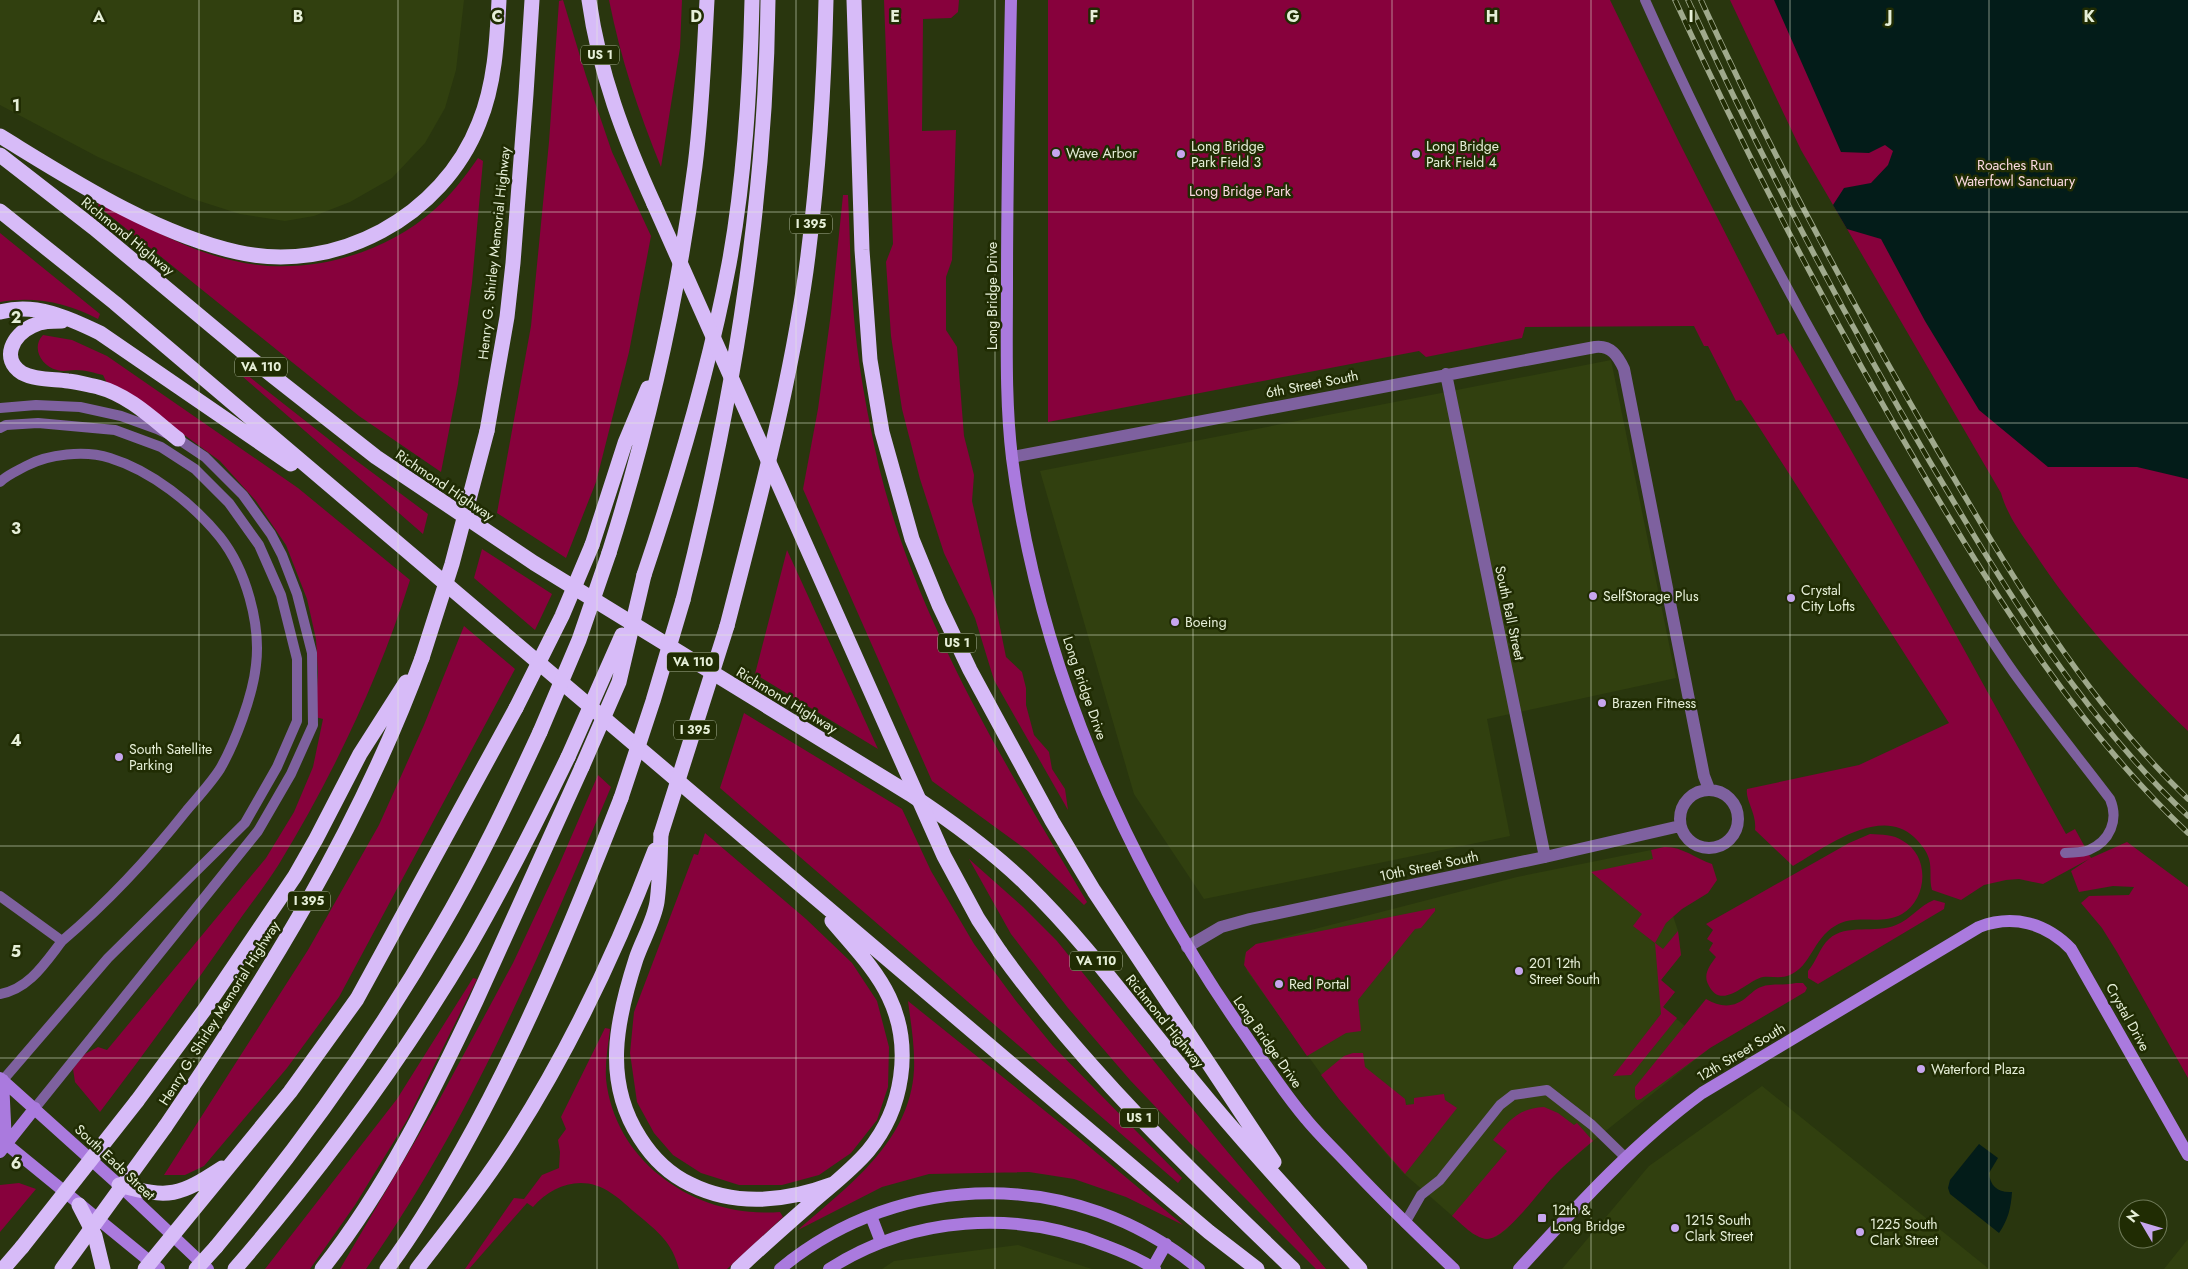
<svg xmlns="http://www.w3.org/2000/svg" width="2188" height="1269" font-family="Jost,sans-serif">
	<rect width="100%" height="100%" fill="#29360e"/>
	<path fill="#31400f" d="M0,0h464l-8,70 -11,38 -20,35 -33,35 -42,24 -36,14 -29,5 -45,-7 -50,-16 -92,-41 -98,-52z
		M1611,360l65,318 -189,41 23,117 -306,63 -70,-105 -94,-323z
		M1651,850l27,81 3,24 -20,25 14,12 -12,15 47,41 -117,93 -39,34 -47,54 -11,8 -10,2 -13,-5 -72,-63 -62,-72 -92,-128 -3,-12 2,-7 10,-8 261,-67z
		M1762,1086l20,16 207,167h-427l87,-103z
		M2188,1239v30h-24z
		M1018,1245l74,24h-210l12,-8z"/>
	<path fill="#87013c" d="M563,0l23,76 26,76 39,84 -22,116 -33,130 -30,76 -69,-45 34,-187 18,-184 10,-141z
		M609,0h73l-2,48 -19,119c-23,-57 -40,-107 -52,-167z
		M884,0h75l-1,12 -7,6 -28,1 -1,112 34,-1 -4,130 -6,17v53l11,17 7,89 10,39 -2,26 19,82 15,74 16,15 4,16v17l8,30 15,17 3,17 13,20 3,21 -74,-130 -19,-62 -31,-65 -24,-74 -18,-70 -11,-73 -5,-74 7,-18z
		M1048,0h562l69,142 98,193 7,-2 156,273 126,228 9,-5 16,29 36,-16 61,45v191l-71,-126 -15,-24 -21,-25 8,-7 40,-1 5,-8 -21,-1 -34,6 -8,-21 18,-12 -46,25 -24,-5 -13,1 -22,5 -23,15 -29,-10c-3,-10 0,-21 -3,-31 -2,-8 -9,-16 -15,-22 -34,-32 -90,11 -121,29l-38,-36c2,-16 -10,-30 -8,-41l112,-24 90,-42 -190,-296 -18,-27 -5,1 -28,-55h-4l-10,-20 -169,1 -3,11 -96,19 -7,-6 -371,71z
		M1730,0h458v731c-57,-55 -113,-115 -156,-182 -13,-18 -25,-35 -31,-56l-200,-343z
		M478,158l5,3 -11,122 -14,101 -17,88 -82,-56 -261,-210 2,-5c43,24 87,50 135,60 68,16 147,-5 199,-51 17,-15 31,-33 44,-52z
		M843,195h5c2,37 2,74 5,111 4,54 14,108 26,161 37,153 128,301 208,435l-3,3 -56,-54 -96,-70 -129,-292 15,-80 13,-96z
		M0,233l100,81 -2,5c-31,-16 -63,-23 -98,-17z
		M43,335l29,5 35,16 191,132 112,92c-31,99 -77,195 -131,284 -15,24 -34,47 -50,71 -42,60 -85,119 -129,177l-25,-30 -2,-13 10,-14 15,-8 9,3 159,-192 28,-46 19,-45 10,-48 -8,-2 3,-44 -2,-34 -9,-40 -21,-54 -30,-44 -36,-40 -37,-27 -67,-32 -13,-27c-8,-2 -18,-5 -27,-5 -6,0 -13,2 -19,0 -16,-4 -26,-23 -14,-35z
		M237,367l113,89 78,58 -5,20 -188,-164z
		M482,549l70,45 -17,36 -61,-52z
		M787,550l91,199 -123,-75z
		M464,626l51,43 -176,328 -52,71 -83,98 -19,9h-21l144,-225 71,-125 45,-100z
		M744,713l158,96 29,62 43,73 42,57 37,45 129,132 -4,5 -458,-395z
		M598,775l13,12c-71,167 -140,333 -245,482h-26l97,-165 76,-141 46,-98z
		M705,833l101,86 46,44 25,38 12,46 -1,40 -11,33 -26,33 -32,22 -37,10h-43l-38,-12 -28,-18 -19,-22 -17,-31 -7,-49 4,-41 60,-158 4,1z
		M1870,834c12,1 23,0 33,7 27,15 25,58 -1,73 -21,12 -46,-1 -67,12 -22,13 -24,40 -45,49 -9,4 -18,1 -27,2 -16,3 -42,36 -55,7 -5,-10 2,-19 8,-27l-7,-7 4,-7 -6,-4 6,-9 -7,-6 143,-81z
		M1664,847c17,-1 31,11 48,17l5,16 -9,13 -26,16 -16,14 -11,20 8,6 15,-18 3,24 -20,25 14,12 -12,15 14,11 -46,57 -18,1 48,-62 -6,-71 -22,-17 9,-12 -51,-42 62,-13 -2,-9z
		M969,859l54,48 34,34 164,203 105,125h-10l-127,-127 -59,-62 -62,-72 -57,-74z
		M1934,900l11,3 -1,6 -126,75 -10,-6v-7c9,-10 11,-23 21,-32 17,-16 47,-5 67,-14 15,-6 23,-19 38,-25z
		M1435,908v3l-14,17 -6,1 -57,71 3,31 -15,2 -39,23 -63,-91 2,-13 10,-8z
		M473,978l4,1 -70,141 -52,85 -45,64h-45l132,-170z
		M1796,983h7l4,5 -2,4 -95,56 -69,51 -4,1 -2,-3v-10l71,-88c15,9 29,9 42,-3 5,-4 7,-7 13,-9 10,-4 23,-1 35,-4z
		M908,1001l172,138 103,86 -57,-28 -52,-18 -45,-7 -100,2 -47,13 -84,43c50,-44 112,-88 116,-160 1,-23 -3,-46 -6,-69z
		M605,1028l5,1c-2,17 -5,33 -4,50 9,86 93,140 174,133l3,5 -56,52h-48c-7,-27 -21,-37 -41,-54 -9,-7 -17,-16 -27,-22 -27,-19 -58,-9 -78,14l-6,-4 -58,66h-4l49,-71 10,1 18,-24 17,-7 1,-16 -2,-12 8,-11 -5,-12z
		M1353,1053h10l2,14 40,32 1,6 8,-1v-6l30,-4 1,6 12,8 -52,66 -66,-75 -18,-24 23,-19z
		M1544,1107l14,6 16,12 3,-2 16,18c-14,12 -28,23 -40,36 -14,14 -47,62 -66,62 -13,-1 -25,-15 -35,-23l55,-65 -14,-11c17,-20 24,-31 51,-33z
		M19,1183l17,6 -36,43v-47z"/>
	<path fill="#031c19" d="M1774,0h414v479l-51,-12h-89l-69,-57 -54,-89 -44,-82 -34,-10 -14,-24 11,-17 27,-5 17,-18 5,-14 -8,-6 -16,8 -28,-1z
		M1979,1144l19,14 -9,15c1,13 9,20 23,19 -1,16 -4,28 -13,41l-49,-39 -2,-6 2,-8z"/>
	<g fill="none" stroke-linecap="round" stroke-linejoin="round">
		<path stroke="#7e619f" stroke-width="10" d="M1645,0c75,169 163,332 257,490 37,61 71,125 112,183 31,43 64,84 96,126 9,21 0,42 -21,51 -7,3 -16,2 -24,3
			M0,408l36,-3 44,2 41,9 36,13 21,10 27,18 38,38 28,39 11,21 15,39 15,59 1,72 -22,49 -33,57 -223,277
			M0,428l6,-3 32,-2 77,7 46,17 34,22 34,34 30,42 22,50 16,64v62l-20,46 -32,56 -137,135 -105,122
			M0,482c7,-7 17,-11 26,-16 22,-12 59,-16 84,-8 42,13 83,46 110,79 26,33 41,87 36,128 -3,30 -21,78 -36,104 -9,14 -22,28 -33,41 -38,48 -79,92 -125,131l-62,-45
			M0,994c29,-5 45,-31 62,-53
			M1405,1223l16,-28 19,-15 60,-75 13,-10 34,-5 45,35 33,32"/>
		<path stroke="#7e619f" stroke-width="12" d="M1446,374l99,483
			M1012,457l583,-110c16,-2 23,9 29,22l80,407 5,13
			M1680 819a29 29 0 1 1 58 0a29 29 0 1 1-58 0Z
			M1187,947l34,-20 29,-8 295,-62 135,-31"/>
		<path stroke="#aa7ade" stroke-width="12" d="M1011,0c-2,94 -4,188 -4,282 0,58 -2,118 5,176 27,207 113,405 232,575 20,29 39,59 62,86 13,16 29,31 43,46 34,36 69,70 105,104
			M0,1078l119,107 89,84
			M3,1080l3,64
			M0,1139l159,130
			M0,1152l35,-44
			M871,1216l10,26
			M1153,1267l13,-23
			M780,1269c122,-101 297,-101 419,0
			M829,1269c83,-53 187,-60 278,-23 16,6 33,13 48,23
			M1519,1269c58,-63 114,-125 183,-176l277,-166c34,-13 67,-4 92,22l117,206"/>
		<path stroke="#d7bbf8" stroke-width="15" d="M589,0c10,72 35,138 65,204
			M854,0l8,250 8,110 12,72 30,107 27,66 31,65 82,151 42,70 180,271
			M0,136c72,44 153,97 237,116 99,23 206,-36 242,-129 16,-39 18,-82 20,-123
			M0,155l94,73 156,130 126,99 158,106 376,231c41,27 81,56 116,90 62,60 111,130 166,196 53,65 111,127 168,189
			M0,211l115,92 1094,929 48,37
			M0,312c35,-10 69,6 100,21l191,131
			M62,321c-10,0 -20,0 -30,5 -19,9 -32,33 -10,47 13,7 31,6 46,8 10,1 20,4 30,6 31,8 56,33 80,52
			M487,431l20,-114 6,-54 13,-169 6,-94
			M592,545l33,-102 23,-55
			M609,553c40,-127 69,-255 86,-387 7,-55 9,-111 12,-166
			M644,575c34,-101 65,-205 85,-311 16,-87 21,-176 23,-264
			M683,600c50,-196 83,-397 85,-600
			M727,626c30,-117 62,-235 79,-355 12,-90 18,-180 20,-271
			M661,834c-1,23 -1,46 -4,68 -3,19 -15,39 -21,57 -20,62 -33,122 4,179 12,19 29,36 50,46 46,23 95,18 143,0
			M1000,952c85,118 189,217 293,317
			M137,1101l68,-92 90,-133 21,-37 44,-85 46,-72
			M165,1127c101,-148 195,-300 257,-469
			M119,1185c51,14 60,11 103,-17
			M79,1205l16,31 8,33
			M216,1247c83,-100 158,-204 223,-316 38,-64 70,-132 101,-199
			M3,1269l19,-22
			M145,1269l145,-177 67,-93 159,-291
			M235,1269c87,-101 167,-209 235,-324 35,-61 67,-124 98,-188
			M322,1269c64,-81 110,-175 154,-268 36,-78 71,-156 106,-234
			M387,1269c28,-37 52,-78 75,-119 63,-112 112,-232 159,-352
			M417,1269c33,-43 67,-85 96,-131 58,-91 104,-188 142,-288
			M738,1269c23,-22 47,-43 71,-64 19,-17 42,-34 59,-54 35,-42 45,-104 21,-154 -13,-28 -37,-52 -57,-76"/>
		<g stroke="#9fa98c" stroke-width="5.5">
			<path id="rail" d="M1675,0c75,163 158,322 250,477 75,127 155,254 263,356
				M1688,0c73,158 154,312 242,462 74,125 151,253 258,354
				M1701,0c71,155 151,304 237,451 73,124 146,248 250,348"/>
		</g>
		<use href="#rail" stroke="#202c03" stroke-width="4" stroke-dasharray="11" stroke-linecap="butt"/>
		<path stroke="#d7bbf8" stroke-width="15" d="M654,204l290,652 34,63 22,33
			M422,658l30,-94 35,-133
			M516,708l46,-92 30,-71
			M540,732l39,-92 30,-87
			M568,757l54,-122
			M582,767l37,-85 25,-107
			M621,798l32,-97 30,-101
			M661,834l66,-208
			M22,1247l115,-146
			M62,1269l103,-142
			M196,1269l20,-22"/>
	</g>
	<path fill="none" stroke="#e6efd8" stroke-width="1" stroke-opacity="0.55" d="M199,0v1269M398,0v1269M597,0v1269M796,0v1269M995,0v1269M1193,0v1269M1392,0v1269M1591,0v1269M1790,0v1269M1989,0v1269M0,212h2188M0,423h2188M0,635h2188M0,846h2188M0,1058h2188"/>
	<g fill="#c7a6ef" stroke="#202c03" stroke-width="2">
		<circle cx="1056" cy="153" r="5"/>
		<circle cx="1181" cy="154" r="5"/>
		<circle cx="1416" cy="154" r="5"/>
		<circle cx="1593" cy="596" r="5"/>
		<circle cx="1791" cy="598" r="5"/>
		<circle cx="1175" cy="622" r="5"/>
		<circle cx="1602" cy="703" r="5"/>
		<circle cx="119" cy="757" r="5"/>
		<circle cx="1519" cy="971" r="5"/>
		<circle cx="1279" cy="984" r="5"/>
		<circle cx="1921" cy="1069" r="5"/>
		<rect x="1537" y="1213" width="10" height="10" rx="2.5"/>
		<circle cx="1675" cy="1228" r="5"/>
		<circle cx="1860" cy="1232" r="5"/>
	</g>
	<g text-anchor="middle" stroke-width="5" stroke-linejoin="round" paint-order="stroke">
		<g fill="#202c03" stroke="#abb498" stroke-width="1">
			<rect x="581" y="45.5" width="38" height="19" rx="4"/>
			<rect x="790" y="214.5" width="42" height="19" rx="4"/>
			<rect x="235" y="357.5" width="52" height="19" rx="4"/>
			<rect x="938" y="633.5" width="38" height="19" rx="4"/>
			<rect x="667" y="652.5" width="52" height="19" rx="4"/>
			<rect x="674" y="720.5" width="42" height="19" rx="4"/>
			<rect x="288" y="891.5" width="42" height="19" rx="4"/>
			<rect x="1070" y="951.5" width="52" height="19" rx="4"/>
			<rect x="1120" y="1108.5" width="38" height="19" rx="4"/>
		</g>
		<g font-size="12" font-weight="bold" fill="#e6efd8">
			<text x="600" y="59">US 1</text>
			<text x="811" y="228">I 395</text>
			<text x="261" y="371">VA 110</text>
			<text x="957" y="647">US 1</text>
			<text x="693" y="666">VA 110</text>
			<text x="695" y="734">I 395</text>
			<text x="309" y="905">I 395</text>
			<text x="1096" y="965">VA 110</text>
			<text x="1139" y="1122">US 1</text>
		</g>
		<g font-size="14" fill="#e6efd8" stroke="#202c03" text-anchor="start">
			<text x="1191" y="151">Long Bridge<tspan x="1191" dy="16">Park Field 3</tspan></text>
			<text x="1426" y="151">Long Bridge<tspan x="1426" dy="16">Park Field 4</tspan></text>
			<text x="1066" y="158">Wave Arbor</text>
			<text x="1801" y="595">Crystal<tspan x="1801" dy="16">City Lofts</tspan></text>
			<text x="1603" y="601">SelfStorage Plus</text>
			<text x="1185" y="627">Boeing</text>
			<text x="1612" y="708">Brazen Fitness</text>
			<text x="129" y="754">South Satellite<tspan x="129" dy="16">Parking</tspan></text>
			<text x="1529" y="968">201 12th<tspan x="1529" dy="16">Street South</tspan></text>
			<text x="1289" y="989">Red Portal</text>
			<text x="1931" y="1074">Waterford Plaza</text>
			<text x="1552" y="1215">12th &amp;<tspan x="1552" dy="16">Long Bridge</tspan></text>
			<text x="1685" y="1225">1215 South<tspan x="1685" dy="16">Clark Street</tspan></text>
			<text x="1870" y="1229">1225 South<tspan x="1870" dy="16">Clark Street</tspan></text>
		</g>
		<g font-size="14" fill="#fcdae1" stroke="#202c03">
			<text x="2015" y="170">Roaches Run<tspan x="2015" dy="16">Waterfowl Sanctuary</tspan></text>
			<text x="1240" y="196">Long Bridge Park</text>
		</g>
		<g font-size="14" fill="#e6efd8" stroke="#202c03">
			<text transform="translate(128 236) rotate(39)" y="5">Richmond Highway</text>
			<text transform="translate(494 253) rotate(-84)" y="5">Henry G. Shirley Memorial Highway</text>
			<text transform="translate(992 296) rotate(-90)" y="5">Long Bridge Drive</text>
			<text transform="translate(1312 384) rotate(-11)" y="5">6th Street South</text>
			<text transform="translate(445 485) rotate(34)" y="5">Richmond Highway</text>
			<text transform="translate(1510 613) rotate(78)" y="5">South Ball Street</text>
			<text transform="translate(1085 688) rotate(71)" y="5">Long Bridge Drive</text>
			<text transform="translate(787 700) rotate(31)" y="5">Richmond Highway</text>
			<text transform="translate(1429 866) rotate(-12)" y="5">10th Street South</text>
			<text transform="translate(219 1013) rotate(-58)" y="5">Henry G. Shirley Memorial Highway</text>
			<text transform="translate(2128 1017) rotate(61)" y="5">Crystal Drive</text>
			<text transform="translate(1165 1021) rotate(51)" y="5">Richmond Highway</text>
			<text transform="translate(1268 1042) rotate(55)" y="5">Long Bridge Drive</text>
			<text transform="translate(1741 1052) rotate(-31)" y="5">12th Street South</text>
			<text transform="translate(115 1162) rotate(43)" y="5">South Eads Street</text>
		</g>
	</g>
	<g font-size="16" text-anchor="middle" font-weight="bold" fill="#e6efd8" stroke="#202c03" stroke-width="5" stroke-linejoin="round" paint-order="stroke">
		<text x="99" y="22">A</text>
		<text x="298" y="22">B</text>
		<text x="497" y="22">C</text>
		<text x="696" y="22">D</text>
		<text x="895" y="22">E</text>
		<text x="1094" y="22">F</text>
		<text x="1293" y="22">G</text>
		<text x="1492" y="22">H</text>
		<text x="1691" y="22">I</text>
		<text x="1890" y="22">J</text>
		<text x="2089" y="22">K</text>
		<text x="16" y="111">1</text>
		<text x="16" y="323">2</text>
		<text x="16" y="534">3</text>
		<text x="16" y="746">4</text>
		<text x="16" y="957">5</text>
		<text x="16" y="1169">6</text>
	</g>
	<g transform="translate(2143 1224) rotate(308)"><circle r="24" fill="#202c03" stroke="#6f7a58"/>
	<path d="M0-4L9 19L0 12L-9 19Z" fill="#c7a6ef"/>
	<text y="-8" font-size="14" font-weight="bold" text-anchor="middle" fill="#e6efd8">N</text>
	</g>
</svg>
